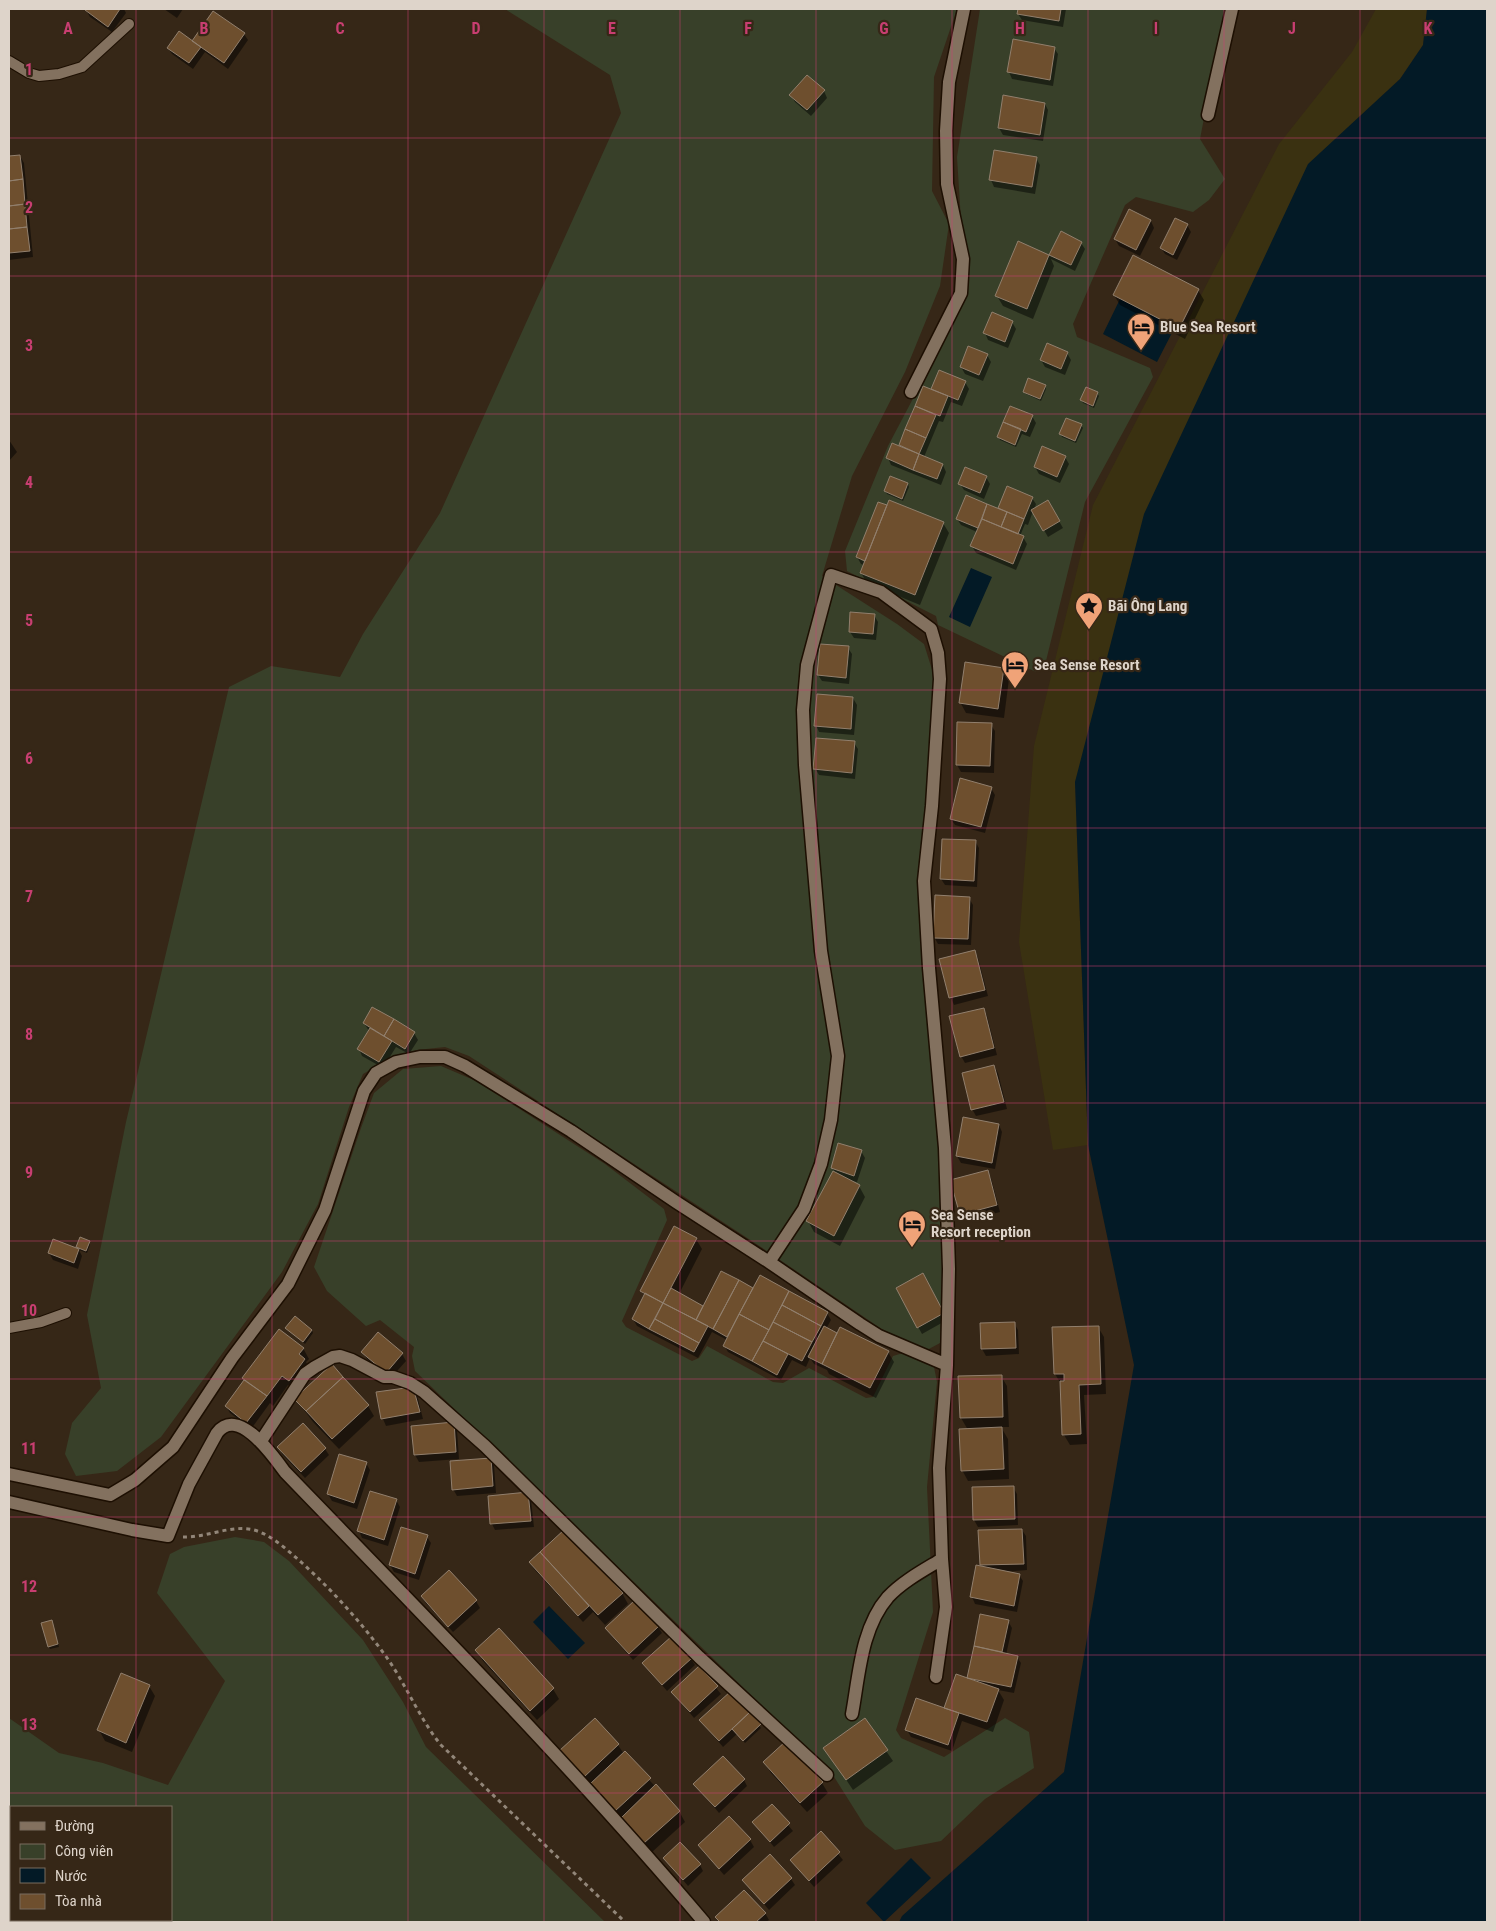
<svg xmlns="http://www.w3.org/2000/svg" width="1496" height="1931" font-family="'Roboto Condensed',sans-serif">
	<rect width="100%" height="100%" fill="#362717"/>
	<path fill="#384029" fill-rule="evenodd" d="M505,9h452l-23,68 -2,114 17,33 -9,62 -35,86 -53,104 -30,100 75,48 27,20 10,32 -9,131 -7,68 4,90 18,181 4,123 -4,74 -13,7 -38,-16 -128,-87 -292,-191 -24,-9 -28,3 -24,7 -30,17 -14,33 -31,97 -36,68 -121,165 -44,34 -41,5 -11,-22 7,-31 29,-35 -14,-73 39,-193 103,-435 42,-21 69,11 23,-43 77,-121 181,-400 -11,-38z
		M980,9h245l-25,130 25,40 -16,21 -16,12 -57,-15 -11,8 -52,119 4,13 73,31 3,9 -68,125 -40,163 -9,7 -98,-47 -2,-9 -89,-45 -2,-20 43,-105 49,-93 27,-85 -7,-111z
		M441,1066l35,15 129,83 59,45 3,11 -45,101 4,6 66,34 7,-3 8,-12 66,36 10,1 26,-15 57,30 7,-1 20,-41 10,-3 31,14 3,15 -10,105 6,125 -37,118 5,8 43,19 61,-39 24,14 5,36 -49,31 -44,42 -46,9 -30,-24 -34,-54 -416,-401 -3,-15 2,-9 -34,-27 -14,6 -39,-35 -13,-24 47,-139 13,-35 29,-24z
		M235,1537l29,5 25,19 74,79 40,62 23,45 179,175h-596v-204l50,35 44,10 65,22 57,-104 -68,-88 13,-39 14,-7zM11,1807h160v113h-160z"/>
	<path fill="#3a3111" d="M1376,9h51l-4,36 -23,34 -92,86 -233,617 13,363 -35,5 -34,-208 15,-196 59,-241 186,-361 73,-92z"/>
	<path fill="#031a26" d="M1427,9h60v1913h-588l3,-6 162,-144 70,-407 -46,-220 -13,-363 69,-268 164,-350 92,-85 23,-34z
		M1120,299l55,28 -18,35 -54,-28z
		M971,568l21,9 -22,50 -21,-10z
		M549,1606l36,37 -17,16 -35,-37z
		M911,1858l20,20 -47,44 -18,-19z"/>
	<path fill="#0007" fill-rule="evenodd" d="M87,9h37l2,4 -14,19 -22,-15 -4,-7z
		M164,9h19l-6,9z
		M1019,9h47l-3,18 -41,-7 -4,-6z
		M244,34l4,6 -20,29 -23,-17 -12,17 -21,-15 -4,-6z
		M1054,48l4,6 -5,32 -41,-7 -3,-7z
		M824,91l3,7 -16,18 -16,-14 -4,-7z
		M1045,104l3,6 -5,31 -40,-6 -4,-7z
		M20,156l4,7 9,94 -24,3v-103z
		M1036,158l4,7 -5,29 -41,-7 -3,-7z
		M1130,211l21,10 3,7 -14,28 -21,-10 -4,-7z
		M1187,225l4,7 -14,28 -12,-6 -4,-6z
		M1061,233l20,10 4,6 -10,22 -24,-12 3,7 -21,53 -30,-13 -6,-10 22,-53 31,13z
		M1198,290l6,10 -19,39 -65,-34 -6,-10z
		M1012,322l4,7 -8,19 -20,-8 -3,-7z
		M1067,353l4,7 -6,15 -20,-8 -4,-7z
		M987,355l4,7 -8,19 -18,-7 -4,-7z
		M940,372l25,10 4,7 -7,17 -11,-4 -8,20 -4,-1 -15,36 19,8 3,7 -5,13 -50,-20 -3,-7 11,-11 25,-60 8,4z
		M1045,386l1,3 -5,12 -15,-7 -2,-2z
		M1097,393l2,3 -5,12 -11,-5 -2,-3z
		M1032,416l4,7 -6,14 -8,-3 -6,13 -16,-7 -1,-3z
		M1081,425l2,3 -7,15 -14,-6 -2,-3z
		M9,440l8,12 -8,9z
		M1065,457l4,7 -9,19 -21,-9 -4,-7z
		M891,477l17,7 1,3 -6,14 -16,-7 -2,-3z
		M986,477l4,7 -6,15 -20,-9 -4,-6z
		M966,497l35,14 -2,-3 33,-10 4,6 -2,6 14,-8 15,26 -15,9 -15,-26 -5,14 -3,-1 -5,12 3,1 4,7 -11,26 -40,-17 -4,-7 5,-14 -16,-7 -4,-6z
		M886,506l1,2 56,15 6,10 -29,72 -53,-22 -6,-10 3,-8 -3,-1 -4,-7zM861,558l5,2v3l-5,-3z
		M874,615l4,7 -2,18 -22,-2 -4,-6z
		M848,648l4,6 -3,30 -27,-3 -4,-6z
		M1003,669l6,10 -5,39 -38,-5 -6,-11z
		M853,698l4,7 -3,30 -35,-3 -3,-7z
		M991,725l4,6 -1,42 -33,-1 -4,-7z
		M854,743l4,6 -3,30 -36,-4 -4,-7z
		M991,788l4,7 -10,38 -30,-8 -4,-6z
		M975,841l4,7 -2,39 -32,-2 -4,-6z
		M969,898l4,7 -2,40 -33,-1 -4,-7z
		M975,952l3,6 10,38 -34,9 -3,-7 -10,-38z
		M984,1009l3,7 10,39 -32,8 -4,-7z
		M364,1023l50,10 4,7 -9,14 -13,-7 -13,21 -21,-12 -3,-7 10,-18z
		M994,1066l4,7 9,36 -31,7 -4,-7z
		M964,1118l35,7 3,7 -7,37 -34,-6 -4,-7z
		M861,1151l4,7 -8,24 -10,-2 12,6 6,11 -25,49 -26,-14 -6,-11 26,-50 -2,-3z
		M987,1171l4,7 9,34 -35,9 -4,-7z
		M80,1239l9,3 1,3 -3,8 -8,-3 3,6 -4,13 -25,-9 -4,-7 28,-4z
		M696,1239l6,10 -23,45 24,14 50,-19 7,-12 67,36 4,7 -5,9 12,6 50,17 6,10 -18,36 -47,-24 -2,-4 -13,-6 -4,-6 -4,9 -14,-7 -11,20 -53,-28 -4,-7 3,-5 -15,-8 -14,26 -61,-32 -4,-7 12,-23 -3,-5z
		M922,1275l25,45 -25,14 -25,-46z
		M1014,1323l4,7 1,24 -33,2 -4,-7z
		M1098,1327l6,10 2,57 -22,1 3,49 -17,1 -6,-10 -3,-51 -6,-10z
		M287,1328l25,2 1,3 -8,11z
		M303,1348l6,11 -3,3 4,8 -15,21 -7,-6 -15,21 -3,-3 -19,26 -21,-16 -4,-7 19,-26z
		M363,1352l39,2 4,7 -16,18 -23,-20z
		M332,1366l36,40 6,10 -35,33 -26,-27 -17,-23z
		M1001,1376l6,10 2,41h-8l7,12 1,40 -41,2 -6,-11 6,-40 -7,-12z
		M413,1388l4,7 6,24 -37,7 -3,-7 -5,-26z
		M453,1424l4,6 2,29 -40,3 -4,-7 -2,-28z
		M279,1447l46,2 4,6 -24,23 -23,-24z
		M490,1459l4,6 2,28 -39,3 -4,-7z
		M366,1463l4,7 -13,39 -25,-8 -4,-7z
		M1013,1487l4,7 1,31 -40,2 -4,-7 -1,-32z
		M527,1494l4,6 3,27 -39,3 -3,-6z
		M396,1500l4,7 -12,39 -26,-8 -3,-7z
		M402,1528l25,9 4,6 -12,37 -25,-8 -4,-7z
		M1022,1530l4,6 1,34 -21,2 13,3 4,6 -6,31 -42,-8 -3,-7 11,-30 -3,-36z
		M565,1531l57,62 6,11 -23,21 -12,-13 -10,10 -49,-53 -4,-6z
		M449,1572l27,29 4,7 -27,24 -27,-29 -4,-6z
		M635,1601l23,26 4,6 -29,27 -23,-26 -4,-6z
		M981,1615l27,6 4,7 -6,27 11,2 4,6 -7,30 -16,-3 6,10 -11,32 -31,-11 -10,30 -41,-14 -4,-7 40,-20 21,-31z
		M53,1625l6,22 -9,2 -1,-2z
		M499,1630l54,59 6,10 -22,21 -54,-59 -6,-11z
		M691,1659l4,6 -28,26 -23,-27z
		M699,1667l22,27 -27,24 -22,-26z
		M149,1686l6,10 -23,56 -27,-11 -6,-11z
		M731,1693l30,35 -16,15 -8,-9 -14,13 -22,-26z
		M595,1720l23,25 6,9 55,57 6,11 -34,31 -84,-92z
		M865,1720l28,41 -40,29 -28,-42z
		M765,1763l57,20 6,10 -21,19 -36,-39z
		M744,1780l3,6 -28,27 -24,-29z
		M772,1806l21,25 -19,16 -20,-25z
		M729,1818l21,22 4,7 -30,28 -25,-29z
		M821,1833l22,27 -29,27 -23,-27z
		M770,1856l21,23 4,6 -26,25 -25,-30z
		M664,1858l36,7 3,6 -15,15z
		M765,1913l4,7 -3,2h-47l-3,-5z"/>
	<path fill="#6e4f2e" stroke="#917f6d" d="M86,9h34l-12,18 -23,-17z
		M1018,9h43l-2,12 -42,-7z
		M213,11l32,22 -21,30 -32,-22z
		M179,31l22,16 -12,16 -22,-15z
		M1013,39l42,8 -5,33 -43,-8z
		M807,75l18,15 -18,20 -18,-15z
		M1003,95l42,8 -5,32 -42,-7z
		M994,150l43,7 -5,30 -43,-7z
		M20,155l3,24 -14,2v-25z
		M23,179l2,25 -16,2v-25z
		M25,204l2,23 -18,2v-23z
		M1129,209l22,11 -15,30 -22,-11z
		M1175,218l13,6 -15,31 -13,-7z
		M27,227l3,24 -21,2v-24z
		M1061,231l21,11 -11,23 -22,-10z
		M1018,241l31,14 -22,54 -32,-13z
		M1133,255l66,34 -20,40 -66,-34z
		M992,312l21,9 -8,21 -22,-9z
		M1047,343l21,9 -7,17 -21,-9z
		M968,346l20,8 -9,21 -19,-8z
		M939,370l27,11 -8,19 -27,-11z
		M1028,378l18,7 -6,14 -17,-7z
		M923,386l25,10 -8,20 -25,-10z
		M1086,387l12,5 -5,14 -13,-6z
		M915,406l21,9 -10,23 -21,-9z
		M1010,406l23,9 -7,17 -23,-10z
		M1066,418l16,6 -7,17 -16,-7z
		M1003,422l18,7 -6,16 -18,-8z
		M905,429l21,9 -7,16 -20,-9z
		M892,443l27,11 -6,16 -27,-12z
		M1042,446l24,10 -9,21 -23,-10z
		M919,454l24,10 -6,15 -24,-9z
		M965,467l22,9 -7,17 -22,-9z
		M890,476l18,7 -6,16 -18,-8z
		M1007,486l26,11 -9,22 -26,-11z
		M966,495l21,9 -9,24 -22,-9z
		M889,500l55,22 -29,73 -55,-22z
		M1048,500l12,21 -17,10 -12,-21z
		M878,502l9,3 -22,56 -9,-4z
		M987,504l20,8 -6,15 -19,-8z
		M1007,512l17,7 -6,15 -17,-7z
		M982,519l42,17 -11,28 -43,-18z
		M850,612l25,2 -2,20 -24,-2z
		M820,644l29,2 -3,32 -29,-3z
		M965,662l39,6 -6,41 -39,-6z
		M817,694l36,3 -2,32 -37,-3z
		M957,722l35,1 -2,43 -34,-1z
		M816,738l39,3 -3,32 -39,-4z
		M960,778l32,9 -11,40 -31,-8z
		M942,839l34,1 -2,41 -34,-2z
		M935,895l35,2 -2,42 -35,-1z
		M975,950l10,40 -36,8 -10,-39z
		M372,1007l22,12 -10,17 -21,-13z
		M984,1008l10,40 -34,9 -11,-41z
		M394,1019l21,13 -10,17 -21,-13z
		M370,1028l22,13 -13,21 -22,-13z
		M994,1065l10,37 -33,8 -9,-37z
		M963,1117l36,7 -7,39 -36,-7z
		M838,1143l24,7 -8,26 -23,-8z
		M988,1170l9,35 -37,10 -10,-35z
		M833,1171l27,14 -26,51 -28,-15z
		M674,1226l23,12 -34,65 -23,-12z
		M80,1237l10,4 -4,10 -10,-4z
		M53,1239l26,10 -5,14 -26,-10z
		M721,1271l18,9 -26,49 -17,-9z
		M923,1273l21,40 -27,15 -21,-40z
		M760,1275l29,16 -20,39 -30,-16z
		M739,1280l14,8 -26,49 -14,-8z
		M671,1288l32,18 -7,14 -33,-17z
		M789,1291l39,21 -7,14 -39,-21z
		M645,1293l18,10 -14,26 -17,-10z
		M663,1303l45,23 -9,17 -44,-24z
		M782,1305l39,21 -9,16 -39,-20z
		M739,1314l30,16 -17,31 -29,-15z
		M295,1316l17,14 -9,12 -18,-14z
		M655,1319l44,24 -5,9 -45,-23z
		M773,1322l39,20 -10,19 -39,-20z
		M1015,1322l1,26 -35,1 -1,-26z
		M824,1326l13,7 -15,31 -14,-7z
		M1099,1326l2,58 -22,1 2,49 -19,1 -2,-54h4v-7h-10l-2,-47z
		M840,1327l49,24 -19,37 -48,-24z
		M279,1329l25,19 -5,6 6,5 -16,22 -7,-5 -15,20 -25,-18z
		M378,1332l25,21 -17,20 -25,-21z
		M763,1341l25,13 -11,21 -25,-14z
		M332,1364l11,13 -37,34 -12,-12z
		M1002,1375l1,42 -43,1 -2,-42z
		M343,1377l26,28 -37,34 -26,-28z
		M244,1380l23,16 -21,27 -21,-17z
		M413,1387l7,25 -39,7 -5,-27z
		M454,1422l2,30 -42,3 -3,-29z
		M303,1423l23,25 -25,24 -24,-25z
		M1002,1427l2,42 -43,2 -2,-42z
		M339,1454l28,8 -13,41 -27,-9z
		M491,1458l2,28 -41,4 -2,-29z
		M1014,1486l1,33 -42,1 -1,-33z
		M370,1491l27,8 -13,41 -27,-9z
		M528,1492l3,29 -41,3 -2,-28z
		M401,1527l27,8 -13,39 -26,-9z
		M565,1529l58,64 -25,22 -58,-63z
		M1022,1529l2,35 -44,1 -2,-35z
		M540,1552l49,54 -11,10 -49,-54z
		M976,1565l44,9 -6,32 -44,-9z
		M449,1570l28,30 -29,27 -27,-31z
		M635,1600l24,26 -30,28 -24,-26z
		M980,1614l29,6 -7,32 -28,-6z
		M52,1620l6,24 -10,3 -7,-24z
		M499,1628l55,60 -24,23 -55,-61z
		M672,1636l20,22 -30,27 -20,-22z
		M974,1646l44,10 -7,31 -44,-9z
		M699,1666l19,20 -28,26 -19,-20z
		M121,1673l29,12 -24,58 -29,-13z
		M956,1674l43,15 -12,33 -43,-14z
		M731,1691l19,21 -31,29 -20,-21z
		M916,1698l43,15 -11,32 -43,-15z
		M750,1712l11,12 -18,17 -11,-12z
		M595,1718l24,26 -35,33 -25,-26z
		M865,1718l23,32 -42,30 -23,-32z
		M786,1741l37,41 -23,21 -37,-41z
		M625,1751l26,27 -36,33 -25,-27z
		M723,1756l22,23 -30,28 -22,-23z
		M656,1784l24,27 -36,32 -23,-25z
		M772,1804l18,19 -20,19 -18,-20z
		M729,1816l22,23 -32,30 -21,-24z
		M821,1831l19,21 -31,29 -19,-21z
		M680,1842l21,22 -18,16 -20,-22z
		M770,1854l22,24 -28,26 -22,-24z
		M744,1890l22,23 -10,9h-36l-5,-5z"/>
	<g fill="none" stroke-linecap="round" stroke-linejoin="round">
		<g stroke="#1d0f02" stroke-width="12">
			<path id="lane" d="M9,61l20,12 10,3 20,-2 23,-7 47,-43
				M9,1328l32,-6 25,-9"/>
		</g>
		<g stroke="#1d0f02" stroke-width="15">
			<path id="street" d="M1208,115l24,-106
				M911,392l50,-99 2,-34 -16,-75 -1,-53 3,-49 15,-73
				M769,1262l91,62 19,12 68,29 -8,103 3,91 4,48 -10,70
				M261,1441l44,-67 10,-7 18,-10 7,-1 12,4 32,17h9l17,6 14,9 61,54 214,211 128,118
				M9,1474l101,21 25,-15 38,-33 59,-89 56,-74 37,-74 39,-119 12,-18 20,-11 24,-5h25l20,9 106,65 105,71 93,60 35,-53 17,-45 10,-44 7,-64 -17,-105 -16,-186 -2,-55 4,-45 24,-90 50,17 50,37 7,24 2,26 -8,127 -8,75 5,87 16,180 4,121 -2,96
				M9,1502l123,28 36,6 21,-52 28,-51c21,-28 56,23 68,39 142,147 287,294 419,450
				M852,1714c7,-38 9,-86 36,-117 15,-16 36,-27 54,-38"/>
		</g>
		<path stroke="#928679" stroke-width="3" stroke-dasharray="4 4" stroke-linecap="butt" d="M183,1537c22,1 50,-13 71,-7 18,5 33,20 47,32 31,28 59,59 84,93 21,29 34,63 56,90l184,177"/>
		<use href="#lane" stroke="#83715f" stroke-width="10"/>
		<use href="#street" stroke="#83715f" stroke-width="12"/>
	</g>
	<path fill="none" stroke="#c83e71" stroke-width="1" stroke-opacity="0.55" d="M136,9v1798M272,9v1913M408,9v1913M544,9v1913M680,9v1913M816,9v1913M952,9v1913M1088,9v1913M1224,9v1913M1360,9v1913M9,138h1478M9,276h1478M9,414h1478M9,552h1478M9,690h1478M9,828h1478M9,966h1478M9,1103h1478M9,1241h1478M9,1379h1478M9,1517h1478M9,1655h1478M9,1793h1478M136,1920v2"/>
	<defs>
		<g id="hotel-pin" transform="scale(1.4375)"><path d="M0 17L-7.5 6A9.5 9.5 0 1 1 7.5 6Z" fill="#f0a378" stroke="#362717"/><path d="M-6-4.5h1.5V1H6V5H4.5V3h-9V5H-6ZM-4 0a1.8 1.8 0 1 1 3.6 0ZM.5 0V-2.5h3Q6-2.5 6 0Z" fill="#111"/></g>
		<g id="sight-pin" transform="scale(1.4375)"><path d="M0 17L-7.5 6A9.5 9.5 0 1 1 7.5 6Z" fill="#f0a378" stroke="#362717"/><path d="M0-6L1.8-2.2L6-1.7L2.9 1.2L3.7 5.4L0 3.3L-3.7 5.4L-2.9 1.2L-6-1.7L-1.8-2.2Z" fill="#111"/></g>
	</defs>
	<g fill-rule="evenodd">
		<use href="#hotel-pin" x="1141" y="327"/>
		<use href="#sight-pin" x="1089" y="606"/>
		<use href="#hotel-pin" x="1015" y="665"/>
		<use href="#hotel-pin" x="912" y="1224"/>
	</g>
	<g text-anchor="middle" stroke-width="4.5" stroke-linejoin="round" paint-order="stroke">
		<g font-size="15" font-weight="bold" fill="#ded4ca" stroke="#362717" text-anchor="start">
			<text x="1160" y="332">Blue Sea Resort</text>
			<text x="1108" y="611">Bãi Ông Lang</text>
			<text x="1034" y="670">Sea Sense Resort</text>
			<text x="931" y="1220">Sea Sense<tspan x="931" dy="17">Resort reception</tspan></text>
		</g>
	</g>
	<g font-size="16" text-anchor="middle" font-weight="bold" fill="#c83e71" stroke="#362717" stroke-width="4.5" stroke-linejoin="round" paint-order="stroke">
		<text x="68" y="34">A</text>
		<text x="204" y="34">B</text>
		<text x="340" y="34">C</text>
		<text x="476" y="34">D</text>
		<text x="612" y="34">E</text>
		<text x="748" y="34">F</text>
		<text x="884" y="34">G</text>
		<text x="1020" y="34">H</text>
		<text x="1156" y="34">I</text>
		<text x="1292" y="34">J</text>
		<text x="1428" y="34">K</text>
		<text x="29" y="75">1</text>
		<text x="29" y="213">2</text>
		<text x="29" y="351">3</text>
		<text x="29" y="488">4</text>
		<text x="29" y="626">5</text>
		<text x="29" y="764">6</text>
		<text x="29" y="902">7</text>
		<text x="29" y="1040">8</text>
		<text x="29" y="1178">9</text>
		<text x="29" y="1316">10</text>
		<text x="29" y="1454">11</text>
		<text x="29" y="1592">12</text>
		<text x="29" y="1730">13</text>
	</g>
	<rect width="1496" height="1931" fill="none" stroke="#ded4ca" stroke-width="20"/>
	<rect x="10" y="1806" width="162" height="115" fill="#362717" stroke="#796c5f"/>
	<rect x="20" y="1822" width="25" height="8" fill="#83715f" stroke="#796c5f"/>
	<text x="55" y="1831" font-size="15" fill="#ded4ca">Đường</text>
	<rect x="20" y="1844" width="25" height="15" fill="#384029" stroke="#796c5f"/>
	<text x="55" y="1856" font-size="15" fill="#ded4ca">Công viên</text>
	<rect x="20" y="1868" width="25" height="15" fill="#031a26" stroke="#796c5f"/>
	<text x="55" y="1881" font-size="15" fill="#ded4ca">Nước</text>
	<rect x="20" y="1894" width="25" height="15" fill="#6e4f2e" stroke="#796c5f"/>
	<text x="55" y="1906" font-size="15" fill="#ded4ca">Tòa nhà</text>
</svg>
